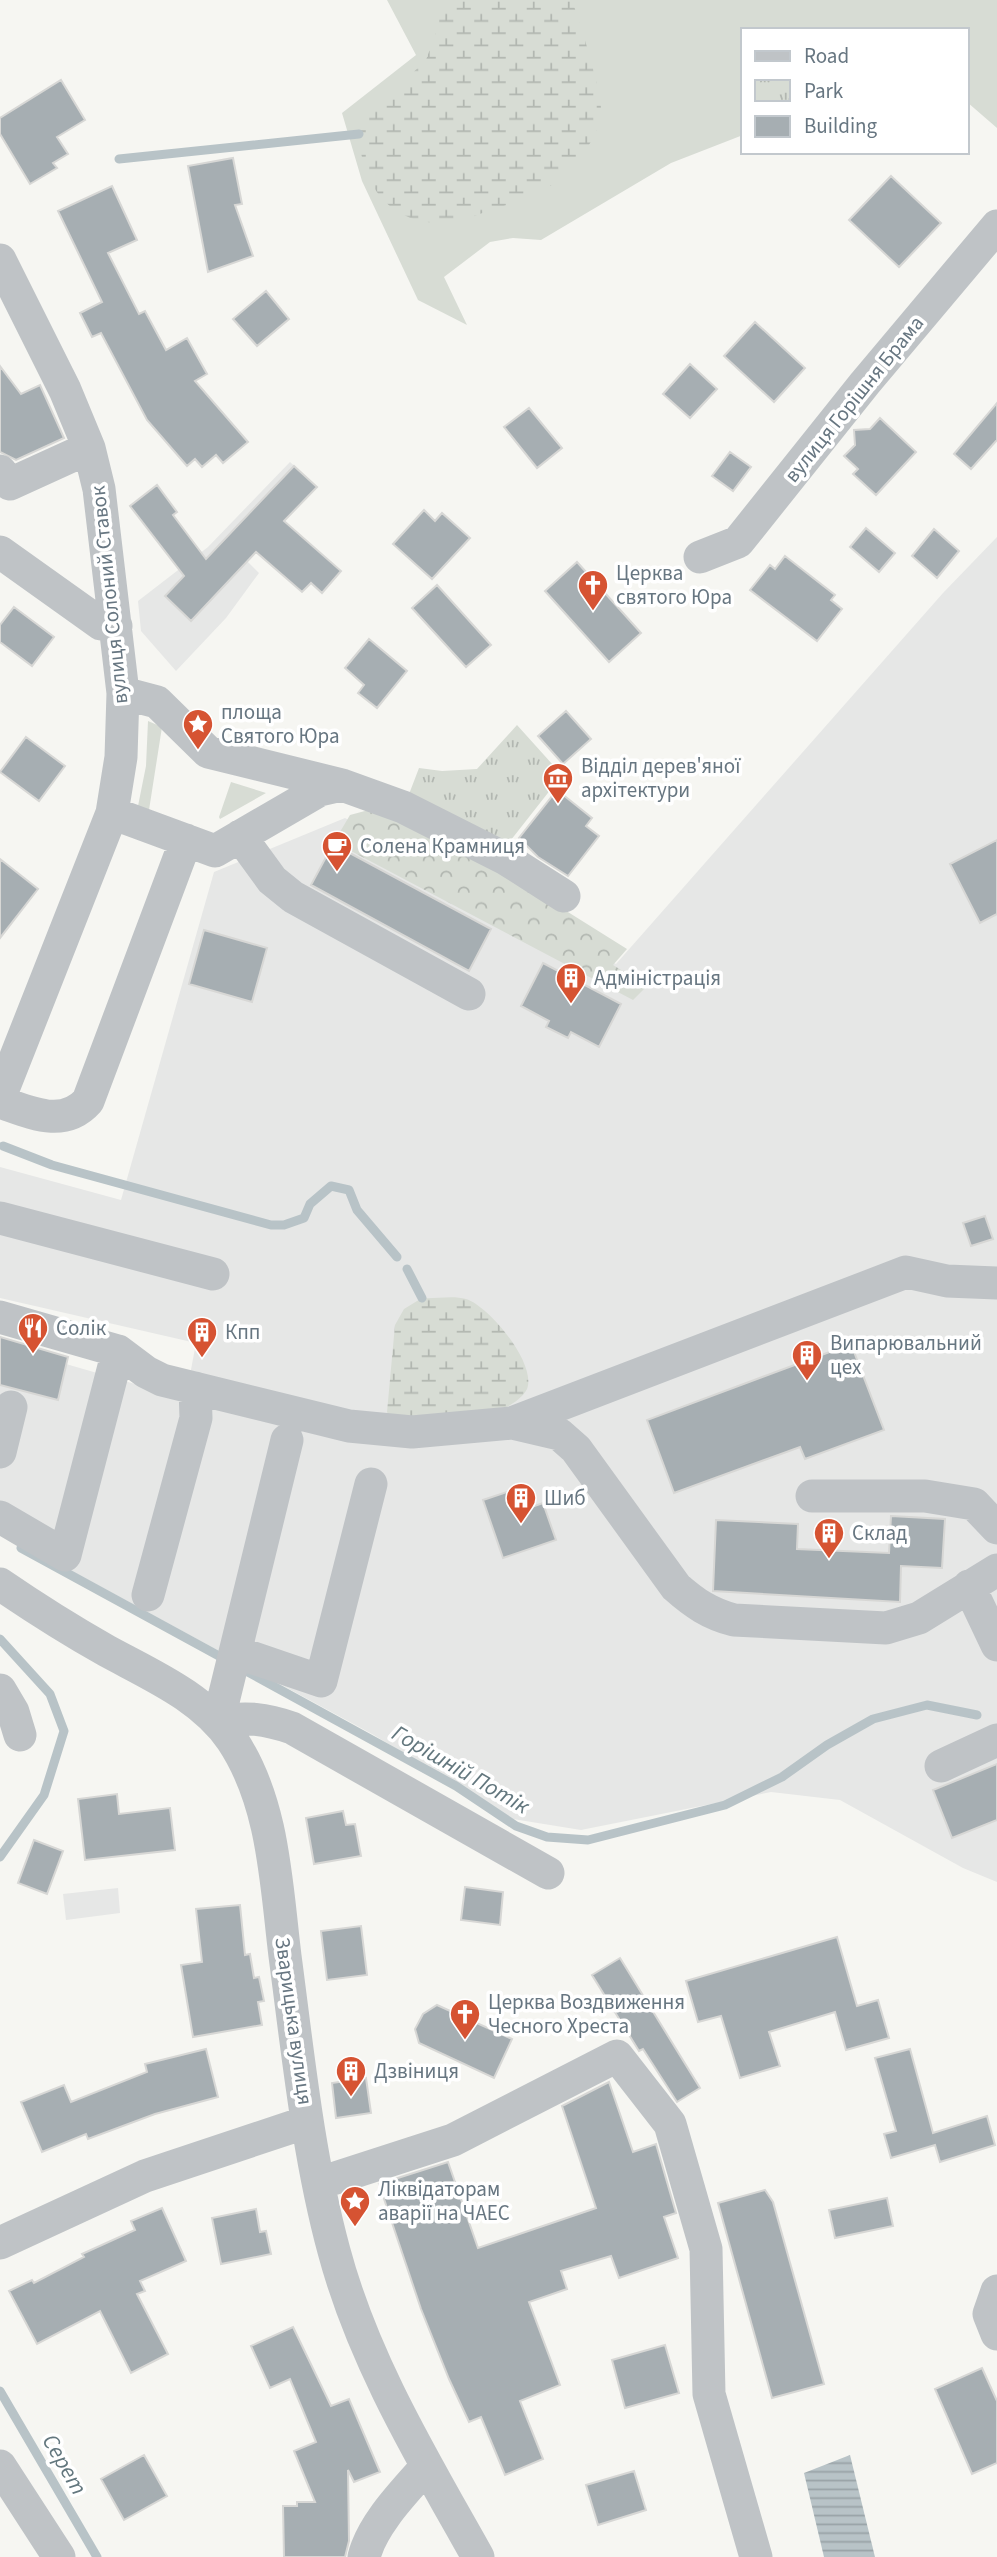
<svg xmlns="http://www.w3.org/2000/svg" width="997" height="2557" font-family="'Source Sans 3',sans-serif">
	<defs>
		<pattern id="forest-crowns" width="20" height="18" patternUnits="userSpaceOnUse" patternTransform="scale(1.75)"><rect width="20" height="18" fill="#d7dcd4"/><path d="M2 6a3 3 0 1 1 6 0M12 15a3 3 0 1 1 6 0" fill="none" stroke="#b2b7b1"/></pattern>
		<pattern id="wetland-marsh" width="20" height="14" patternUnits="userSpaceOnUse" patternTransform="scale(1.75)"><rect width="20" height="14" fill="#d7dcd4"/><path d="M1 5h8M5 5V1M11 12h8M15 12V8" fill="none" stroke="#b2b7b1"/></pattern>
		<pattern id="park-tufts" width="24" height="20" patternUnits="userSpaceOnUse" patternTransform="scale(1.75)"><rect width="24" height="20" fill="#d7dcd4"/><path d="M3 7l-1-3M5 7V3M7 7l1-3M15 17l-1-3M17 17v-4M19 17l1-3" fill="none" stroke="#b2b7b1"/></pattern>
		<pattern id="water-rules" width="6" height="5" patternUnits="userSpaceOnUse" patternTransform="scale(1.75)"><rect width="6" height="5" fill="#b8c3c7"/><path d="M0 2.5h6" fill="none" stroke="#99a3a7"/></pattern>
	</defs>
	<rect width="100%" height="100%" fill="#f6f6f2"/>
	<path fill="#e6e7e6" d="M290,462l27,25 -70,74 12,12 -33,45 -50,53 -35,-40 -3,-30 70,-54z
		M997,537v1345l-34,-14 -123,-68 -69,-8 -190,38 -68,-11 -141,-85 -302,-164 -70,-43v-142l57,15 9,-36 145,42 -21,-31 6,-32 -196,-45v-131l121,33 93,-328 131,-54 271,146 327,-371z
		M118,1888l2,25 -54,7 -3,-26z"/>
	<path fill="#d7dcd4" d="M387,0h610v128l-30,-26v-72h-224v105l-72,28 -130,77 -28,-2 -23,4 -46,35 23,48 -49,-25 -56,-119 -20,-68 74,-58z
		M148,721l14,6 -13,83 -11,-4 8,-40z
		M231,782l35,11 -46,26 -1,-2z"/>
	<path fill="url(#forest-crowns)" d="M376,808l117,57 134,84 -14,16 34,21 -14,14 -299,-158 16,-27z"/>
	<path fill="url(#wetland-marsh)" d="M441,0h131c8,25 31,91 29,114 -4,31 -36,64 -61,79 -13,7 -31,11 -46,16 -16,5 -34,14 -51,14 -54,1 -82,-39 -84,-89l12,-21 55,-53 10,-27z
		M422,1298c13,1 31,-3 44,1 23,7 71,65 61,90 -4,8 -13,14 -20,18l-116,13 -4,-8 8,-87 9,-16z"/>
	<path fill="url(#park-tufts)" d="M517,725l45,50 -59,75 -97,-48 13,-34 23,3 35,-2z"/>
	<path fill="url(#water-rules)" d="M850,2455l25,102h-51l-20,-84z"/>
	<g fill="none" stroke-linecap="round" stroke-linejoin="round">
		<path stroke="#b8c3c7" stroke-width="9" d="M119,159l240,-25
			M3,1146l49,19 219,60h13l20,-7 6,-14 21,-18 18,4 8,20 40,47
			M407,1269l15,29
			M21,1548l198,108
			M0,1639l50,55 14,37 -20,64 -44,62
			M248,1672l208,114 60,40 31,11 41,3 137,-35 57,-28 45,-32 46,-26 54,-14 50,10
			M0,2391l97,166"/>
	</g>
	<path fill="#a6aeb2" stroke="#d7d7d5" stroke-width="2" d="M61,80l24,40 -28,17 11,17 -15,9 4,5 -27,16 -30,-50v-16z
		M233,158l9,46 -7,1 18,51 -45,16 -20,-106z
		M891,176l50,47 -42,44 -50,-47z
		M112,186l25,54 -29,13 31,61 6,-3 21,39 21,-12 20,36 -12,7 53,61 -25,21 -7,-8 -14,12 -7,-8 -8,7 -40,-46 -46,-87 -9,4 -12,-24 22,-11 -44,-91z
		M266,291l23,28 -32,27 -24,-27z
		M755,322l50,46 -31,34 -50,-46z
		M690,364l27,25 -27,29 -27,-24z
		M0,366l21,28 19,-9 24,53 -48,22 -16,-8z
		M997,403v37l-26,29 -17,-15z
		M529,408l33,40 -25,20 -33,-41z
		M880,418l36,34 -40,43 -23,-21 5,-5 -14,-13 11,-11 -1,-15 16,-1z
		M730,452l21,15 -18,24 -21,-15z
		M294,466l23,21 -33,34 57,50 -19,22 -11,-10 -9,9 -46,-40 -65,69 -26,-25 19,-20 -54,-70 27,-21 20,27 -4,3 33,44z
		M424,510l11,11 7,-8 28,25 -38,41 -39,-35z
		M866,528l29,25 -16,19 -29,-25z
		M934,529l25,22 -22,27 -25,-22z
		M785,556l50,39 -4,5 11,9 -25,32 -67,-51 20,-25 5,4z
		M577,562l64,71 -32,29 -64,-71z
		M437,585l54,60 -25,22 -54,-59z
		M14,607l40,30 -22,29 -32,-24v-17z
		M369,639l38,32 -30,37 -19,-15 6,-8 -19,-17z
		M566,711l25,28 -28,25 -25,-28z
		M26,737l39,29 -26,35 -39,-29z
		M557,790l35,28 -6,8 13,10 -31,40 -30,-19 -19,-19z
		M997,840v74l-17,9 -30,-59z
		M333,844l158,85 -22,42 -158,-86z
		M0,859l38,30 -38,49z
		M204,930l63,18 -15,54 -63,-18z
		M543,963l78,41 -22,43 -28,-15 -3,6 -22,-11 3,-6 -28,-15z
		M985,1216l8,23 -22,7 -8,-23z
		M0,1337l68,20 -10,43 -58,-15z
		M851,1344l33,86 -79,29 -5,-12 -126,46 -27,-73z
		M519,1488l7,21 17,-6 13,37 -53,18 -20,-58z
		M891,1516l54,3 -3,49 -41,-2 -1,36 -187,-11 3,-71 82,4 -1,25 92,4z
		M997,1764v56l-45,18 -19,-48z
		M117,1794l2,20 51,-6 5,42 -90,10 -7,-61z
		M343,1811l3,14 9,-1 6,32 -47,8 -8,-46z
		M34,1840l29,11 -16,43 -29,-11z
		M465,1887l38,5 -3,33 -39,-5z
		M240,1905l5,50 5,-1 4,24 5,-1 5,24 -6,1 4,23 -69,12 -12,-72 21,-3 -6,-53z
		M361,1926l6,49 -40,5 -6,-49z
		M837,1937l20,69 21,-6 11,38 -43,12 -11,-38 -66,20 11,34 -40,12 -19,-62 -23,6 -12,-41z
		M620,1958l80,130 -23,14 -34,-53 -4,2 -47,-76z
		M437,2005l75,34 -18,39 -75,-35 -4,-14 8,-15z
		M206,2049l12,48 -63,17 -67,25 -2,-5 -44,18 -21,-50 43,-17 7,17 76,-30 -2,-8z
		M910,2049l23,84 54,-17 8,29 -55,17 -5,-17 -44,13 -7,-24 12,-3 -21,-73z
		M366,2078l5,35 -35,5 -4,-35z
		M609,2082l24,70 23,-8 20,69 -12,4 14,41 -59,20 -8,-22 -50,15 6,18 -38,13 31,83 -40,16 23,58 -38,16 -24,-58 -12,5 -20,-43 -28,-70 -42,-125 69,-22 30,86 118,-40 -34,-102z
		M765,2190l8,12 51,182 -52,14 -54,-195z
		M887,2198l6,28 -58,12 -6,-28z
		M162,2208l24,53 -46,20 5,10 -8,3 31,60 -37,19 -31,-62 -63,33 -28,-53 23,-11 2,3 50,-26 -2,-3 53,-24 -4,-9z
		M256,2209l4,23 6,-1 5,23 -50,10 -9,-46z
		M293,2327l38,79 18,-7 31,73 -26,10 -6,-12 1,71 -4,16h-61l-1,-51h14v-4h18l-21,-51 22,-9 -26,-63 -20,9 -19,-42z
		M665,2345l14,48 -54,15 -13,-48z
		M982,2368l15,33v62l-25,11 -37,-85z
		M144,2455l23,41 -43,24 -23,-41z
		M634,2471l12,39 -48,15 -12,-40z"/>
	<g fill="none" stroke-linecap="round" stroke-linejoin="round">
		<path stroke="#bfc3c6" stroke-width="33" d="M0,260l65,130 24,58 10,41 24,204 -2,64 -9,56 -112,284
			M0,471l10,13 79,-36
			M0,552l101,72 15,2
			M700,557l38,-15 127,-159 132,-157
			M123,693l34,9 51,50 134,33 61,22 103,52 58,37
			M112,813l103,38 105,-61 22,-5
			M240,836l32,44 21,17 176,97
			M0,1102c30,10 63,27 88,-1l98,-261
			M0,1218l213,56
			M0,1317l118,34 28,21 16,8 187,46 63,6 100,-9 47,11 17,15 100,138c18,16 34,27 58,33l152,8 33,-10 78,-48
			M512,1423l394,-151 41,9 50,2
			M287,1440l-69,282c27,-6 48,-3 74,6l256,145
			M0,1452l11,-45
			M812,1496h113l49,8 23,24
			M0,1517l65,38 53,-204
			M0,1584c35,24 70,46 107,67 44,24 96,46 125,89 42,63 44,143 53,216 13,98 23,199 49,295 29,109 89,208 144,306
			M969,1586l28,59
			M148,1595l48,-177 -1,-30
			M236,1652l85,29 50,-197
			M0,1690l13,22 7,23
			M941,1766l56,-26
			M320,2183l133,-43 164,-84 53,68 36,125 3,145 47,163
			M0,2243l145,-67 162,-54
			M997,2291l-8,23 8,20
			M0,2466l59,91
			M364,2557c8,-33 41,-66 63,-91"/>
	</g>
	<defs>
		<g id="church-pin" transform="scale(1.575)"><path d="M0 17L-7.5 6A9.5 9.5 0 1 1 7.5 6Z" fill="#d65332" stroke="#fff"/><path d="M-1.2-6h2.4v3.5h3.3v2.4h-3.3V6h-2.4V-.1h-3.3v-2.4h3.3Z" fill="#fff"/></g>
		<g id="sight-pin" transform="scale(1.575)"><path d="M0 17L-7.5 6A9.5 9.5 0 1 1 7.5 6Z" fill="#d65332" stroke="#fff"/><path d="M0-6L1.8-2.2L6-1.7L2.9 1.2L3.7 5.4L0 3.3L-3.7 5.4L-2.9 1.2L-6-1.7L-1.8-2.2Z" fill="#fff"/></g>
		<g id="museum-pin" transform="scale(1.575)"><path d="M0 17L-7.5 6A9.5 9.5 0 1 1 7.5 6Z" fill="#d65332" stroke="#fff"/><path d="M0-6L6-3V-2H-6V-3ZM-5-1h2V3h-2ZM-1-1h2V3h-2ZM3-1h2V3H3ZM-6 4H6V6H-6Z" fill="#fff"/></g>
		<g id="cafe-pin" transform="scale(1.575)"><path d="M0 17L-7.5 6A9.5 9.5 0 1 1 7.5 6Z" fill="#d65332" stroke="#fff"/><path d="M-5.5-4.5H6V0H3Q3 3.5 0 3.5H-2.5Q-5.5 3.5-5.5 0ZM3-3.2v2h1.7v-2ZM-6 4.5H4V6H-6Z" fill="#fff"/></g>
		<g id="building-pin" transform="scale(1.575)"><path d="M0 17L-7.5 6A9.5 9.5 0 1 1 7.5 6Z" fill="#d65332" stroke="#fff"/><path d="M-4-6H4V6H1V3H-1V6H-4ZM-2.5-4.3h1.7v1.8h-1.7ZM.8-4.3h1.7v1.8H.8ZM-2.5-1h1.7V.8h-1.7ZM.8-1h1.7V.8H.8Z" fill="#fff"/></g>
		<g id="restaurant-pin" transform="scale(1.575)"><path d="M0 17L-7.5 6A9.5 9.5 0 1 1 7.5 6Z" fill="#d65332" stroke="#fff"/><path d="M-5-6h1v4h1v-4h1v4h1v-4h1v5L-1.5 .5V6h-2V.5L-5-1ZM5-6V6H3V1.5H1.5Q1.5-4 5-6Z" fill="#fff"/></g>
	</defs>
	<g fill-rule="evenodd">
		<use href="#church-pin" x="593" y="585"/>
		<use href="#sight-pin" x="198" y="724"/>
		<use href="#museum-pin" x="558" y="778"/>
		<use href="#cafe-pin" x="337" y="846"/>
		<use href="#building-pin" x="571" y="978"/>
		<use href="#restaurant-pin" x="33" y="1328"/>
		<use href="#building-pin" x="202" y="1332"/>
		<use href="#building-pin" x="807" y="1355"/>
		<use href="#building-pin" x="521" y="1498"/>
		<use href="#building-pin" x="829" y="1533"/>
		<use href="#church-pin" x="465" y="2014"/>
		<use href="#building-pin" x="351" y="2071"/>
		<use href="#sight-pin" x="355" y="2201"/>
	</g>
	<g text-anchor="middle" stroke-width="7" stroke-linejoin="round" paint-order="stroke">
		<g font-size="21" fill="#677681" stroke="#fff">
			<text transform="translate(854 399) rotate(-51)" y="7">вулиця Горішня Брама</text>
			<text transform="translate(109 595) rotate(-96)" y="7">вулиця Солоний Ставок</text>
			<text transform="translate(294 2021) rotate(82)" y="7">Зварицька вулиця</text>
		</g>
		<g font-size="21" fill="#677681" stroke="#fff" text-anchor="start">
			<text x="616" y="580">Церква<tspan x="616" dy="24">святого Юра</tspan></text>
			<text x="221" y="719">площа<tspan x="221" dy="24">Святого Юра</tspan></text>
			<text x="581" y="773">Відділ дерев'яної<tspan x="581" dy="24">архітектури</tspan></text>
			<text x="360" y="853">Солена Крамниця</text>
			<text x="594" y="985">Адміністрація</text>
			<text x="56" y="1335">Солік</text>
			<text x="225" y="1339">Кпп</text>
			<text x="830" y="1350">Випарювальний<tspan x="830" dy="24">цех</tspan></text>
			<text x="544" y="1505">Шиб</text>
			<text x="852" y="1540">Склад</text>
			<text x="488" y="2009">Церква Воздвиження<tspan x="488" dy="24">Чесного Хреста</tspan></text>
			<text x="374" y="2078">Дзвіниця</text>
			<text x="378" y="2196">Ліквідаторам<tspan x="378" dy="24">аварії на ЧАЕС</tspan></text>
		</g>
		<g font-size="23" font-style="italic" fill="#63777e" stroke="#fff">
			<text transform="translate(461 1769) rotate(30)" y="8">Горішній Потік</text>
			<text transform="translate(65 2464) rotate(60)" y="8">Серет</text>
		</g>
	</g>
	<rect x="741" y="28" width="228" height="126" fill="#ffffff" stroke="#c2c8cd" stroke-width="2"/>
	<rect x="755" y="51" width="35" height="10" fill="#bfc3c6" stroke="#c2c8cd" stroke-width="2"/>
	<text x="804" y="63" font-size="21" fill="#677681">Road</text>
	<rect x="755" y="80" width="35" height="21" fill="url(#park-tufts)" stroke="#c2c8cd" stroke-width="2"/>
	<text x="804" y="98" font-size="21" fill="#677681">Park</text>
	<rect x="755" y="116" width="35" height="21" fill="#a6aeb2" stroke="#c2c8cd" stroke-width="2"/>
	<text x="804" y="133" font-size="21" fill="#677681">Building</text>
</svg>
